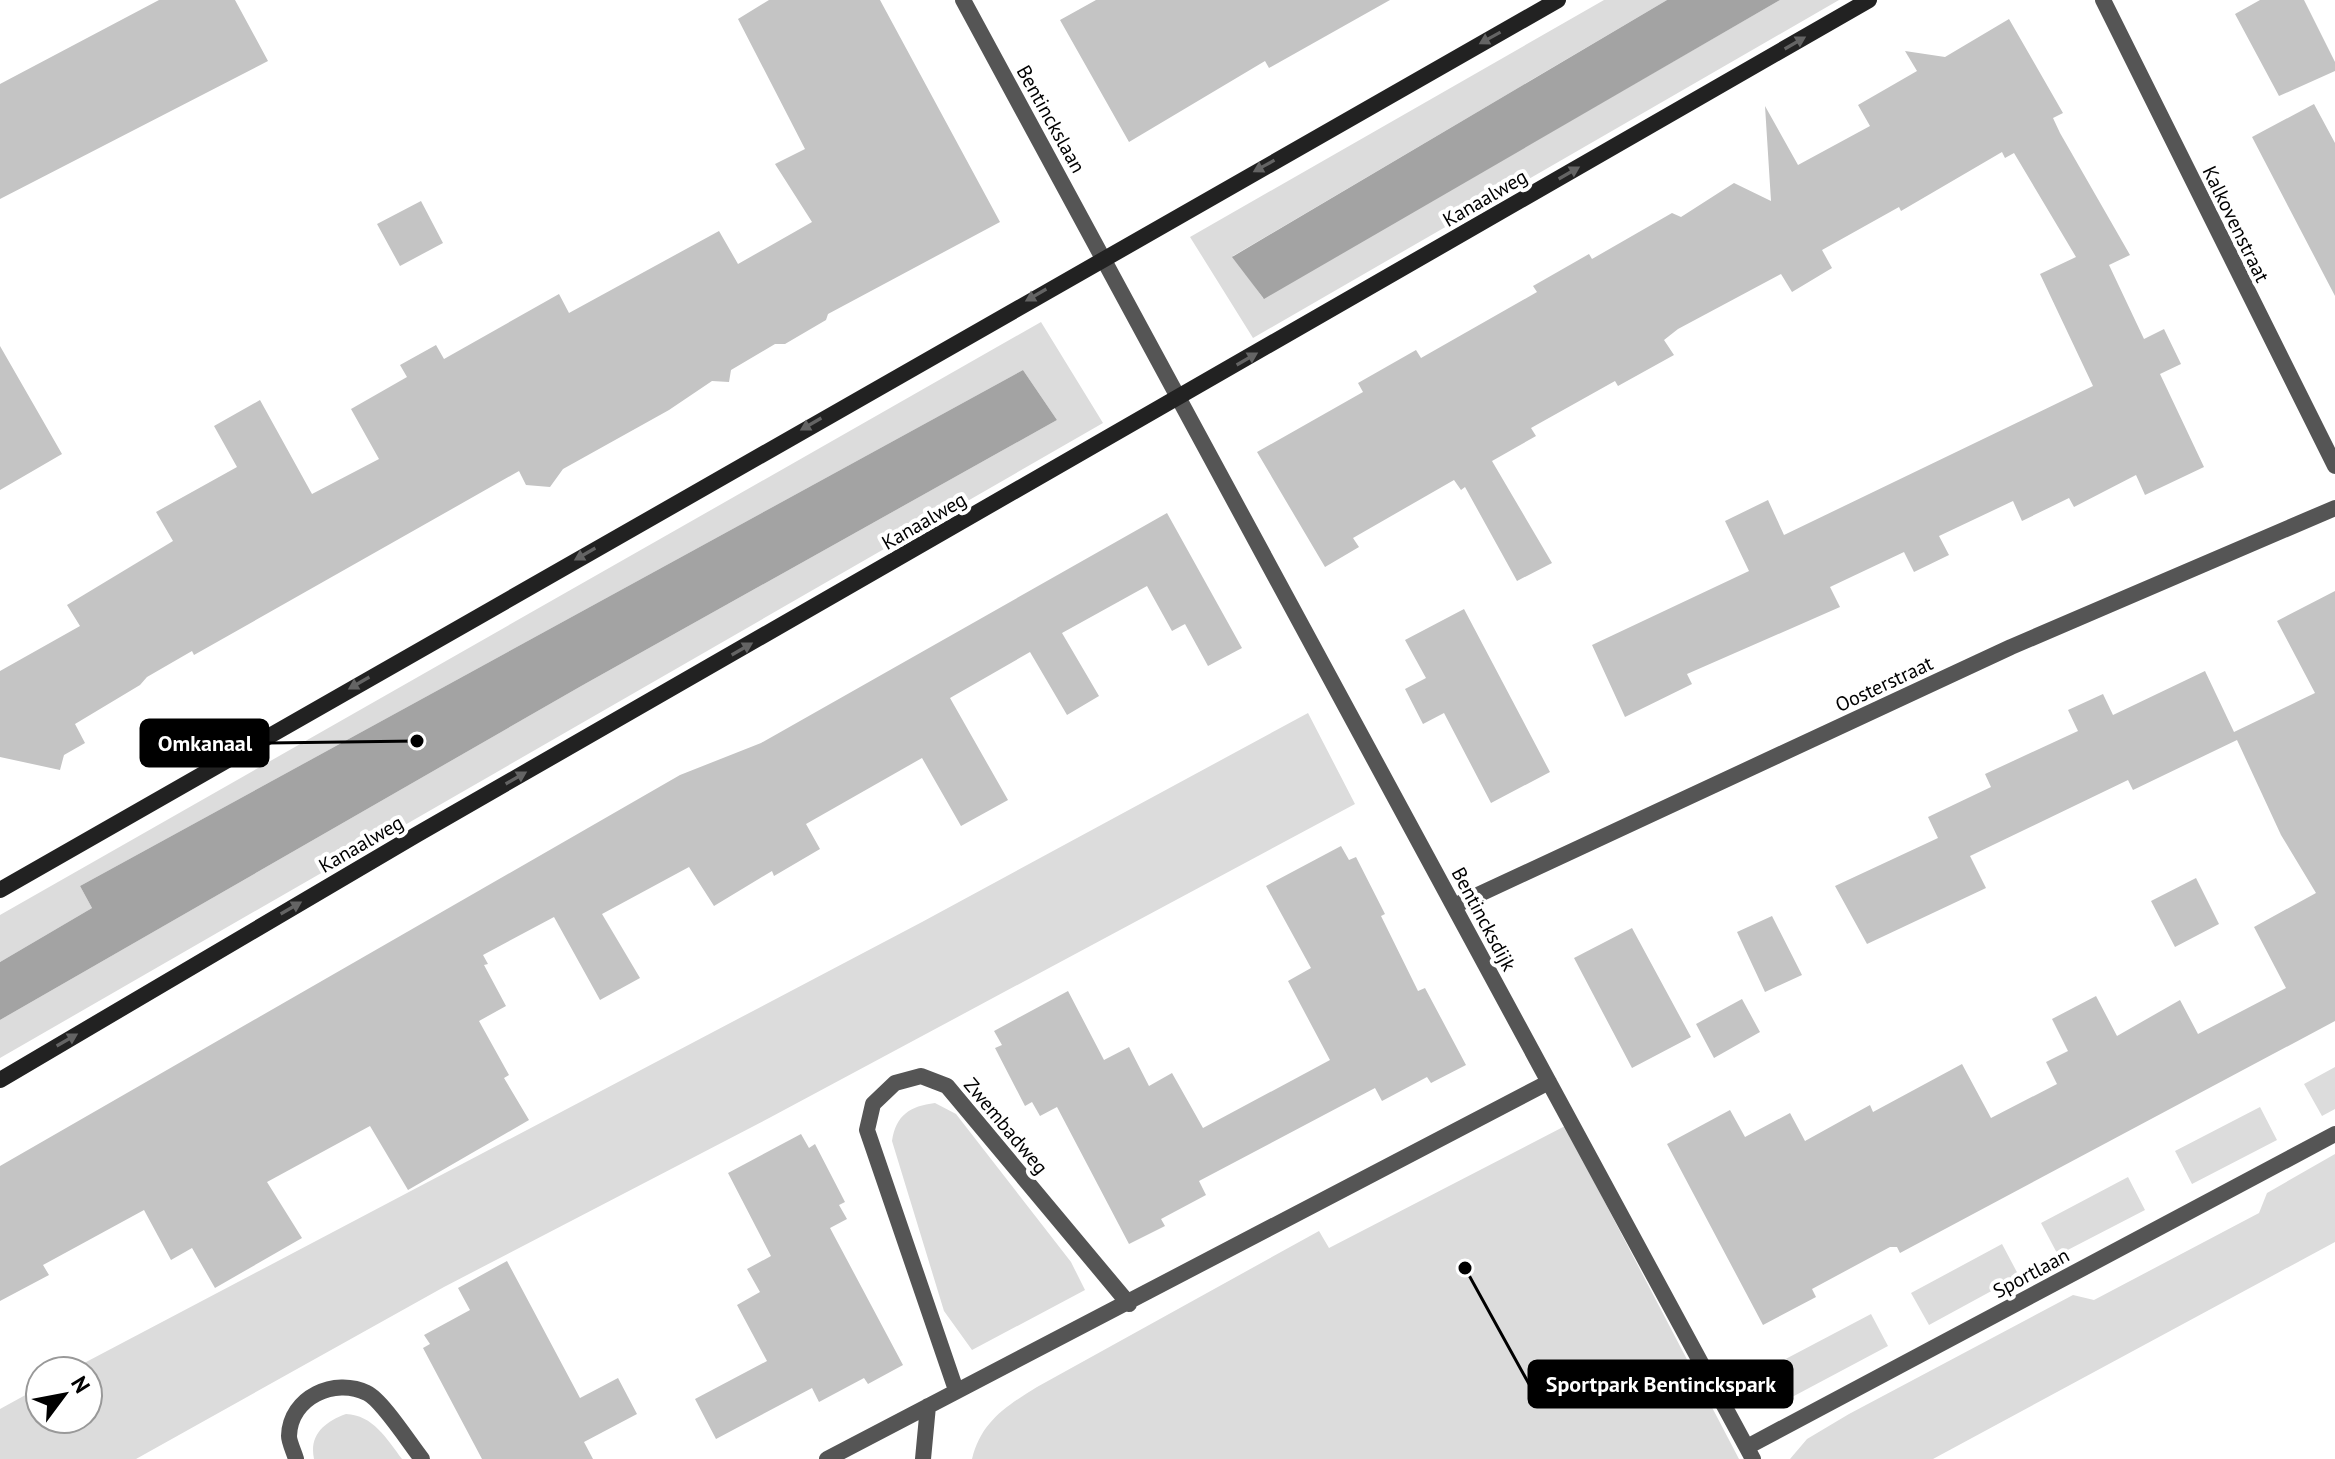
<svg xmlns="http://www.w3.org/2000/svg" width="2335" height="1459" font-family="'PT Sans',sans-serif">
	<rect width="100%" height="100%" fill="#fff"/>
	<path fill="#dcdcdc" d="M1604,0h63l-434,256 30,42 517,-298h59l-586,338 -63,-101z
		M1041,322l62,101 -1103,635v-38l583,-335 474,-265 -34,-50 -943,516 12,22 -92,54v-47z
		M1308,713l47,91 -584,313 -327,170 -308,172h-136v-50l40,-22v32h48v-48h-19l853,-449z
		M2335,1067v42l-13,7 -18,-32z
		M935,1103l21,11 115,148 14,28 -113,60 -28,-39 -52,-170c4,-26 18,-35 43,-38z
		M2260,1107l17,33 -85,44 -17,-33z
		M1565,1126l174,333h-767c9,-37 34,-53 65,-72l282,-156 10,17z
		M2335,1154v88l-402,217h-143l17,-20 42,-25 224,-119 21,5 165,-87 8,-20z
		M2128,1177l17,33 -87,45 -17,-32z
		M2002,1244l17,32 -90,49 -18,-32z
		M1871,1314l17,32 -111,59 -15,-1 -20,-22z
		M346,1414c27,1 41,25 56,45h-88c-5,-24 10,-37 32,-45z"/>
	<path fill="#a3a3a3" d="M1667,0h113l-516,299 -32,-42z
		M1023,370l34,50 -474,265 -583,335v-58l92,-54 -12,-22z"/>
	<path fill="#c4c4c4" d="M159,0h76l33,61 -268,138v-115z
		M769,0h111l120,222 -172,92 -2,6 -41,24h-10l-44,26 -2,12 -17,-1 -43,29 -106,59 -13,18 -24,-2 -7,-14 -325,184 -2,-4 -45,26 -7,8 -65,39 10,19 -21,12 -4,15 -60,-13v-86l80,-45 -13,-21 106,-64 -17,-29 81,-45 -23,-41 46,-26 52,94 67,-35 -28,-50 56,-32 -7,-12 36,-20 8,14 115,-65 10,19 150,-82 19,33 74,-42 -37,-58 30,-15 -67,-130z
		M1096,0h294l-121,68 -4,-7 -136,81 -69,-122z
		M2260,0h44l31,62v9l-56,25 -44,-82z
		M2009,19l54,94 -10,5 7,15 70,122 -21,10 35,74 20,-10 17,35 -21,10 44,93 -59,28 -9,-20 -62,32 -5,-9 -47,23 -9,-20 -74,35 10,19 -35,17 -10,-20 -74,35 10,20 -153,67 5,10 -67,33 -33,-72 157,-74 -24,-50 43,-21 16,35 309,-149 -53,-112 36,-17 -62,-104 -9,5 -3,-6 -101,59 -2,-4 -77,43 10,18 -40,24 -11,-18 -103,55 -14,11 10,15 -56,31 -3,-5 -84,47 5,8 -44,25 60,102 -35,18 -52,-94 -4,3 -7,-10 -101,58 6,9 -34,20 -68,-115 106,-60 -5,-9 58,-33 5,8 116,-66 -4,-6 56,-32 3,5 80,-46 9,4 53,-34 37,18 -6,-95 33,59 72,-39 -12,-21 59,-34 -12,-20 40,6z
		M2314,104l21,39v153l-83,-159z
		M421,201l22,42 -43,23 -23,-42z
		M0,346l62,108 -62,36z
		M1167,513l75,135 -34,18 -23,-42 -13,7 -25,-45 -85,47 37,63 -32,19 -37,-63 -80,46 58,102 -47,26 -39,-68 -116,66 14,25 -46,27 -2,-5 -58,35 -25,-39 -87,47 38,64 -40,22 -46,-83 -71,38 5,9 -4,1 22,41 -27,15 30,54 -5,3 25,42 -121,70 -38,-64 -103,56 35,56 -87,50 -23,-40 -21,12 -27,-50 -101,55 6,10 -49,26v-135l680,-391 81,-32z
		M2335,591v430l-435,232 -3,-6h-7l-78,42 4,8 -53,28 -96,-181 63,-34 15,27 45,-24 15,28 65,-36 3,7 89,-48 29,54 66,-34 -11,-22 22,-11 -16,-32 44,-23 21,40 63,-36 18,34 88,-46 -32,-61 62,-34 -35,-58 -44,-95 -104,50 -5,-10 -158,76 16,32 -119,56 -32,-58 103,-48 -10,-21 63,-30 -6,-13 93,-43 -10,-21 35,-16 10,21 92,-44 29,61 81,-39 -38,-72z
		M1464,609l86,163 -59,31 -47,-90 -21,11 -18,-35 21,-11 -21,-38z
		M1341,846l8,14 7,-3 29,57 -4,2 37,75 7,-3 41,77 -35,18 -4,-6 -45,24 -7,-13 -176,93 7,14 -45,24 4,7 -36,18 -72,-137 -17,9 -8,-14 -7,4 -30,-58 7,-3 -8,-14 74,-40 36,69 25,-13 20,39 23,-13 31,55 127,-68 -42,-79 23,-13 -45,-82z
		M2196,878l23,46 -44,23 -24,-46z
		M1772,916l30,59 -37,17 -28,-60z
		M1632,928l59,109 -59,31 -58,-110z
		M1742,999l18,33 -46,26 -18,-34z
		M801,1134l8,14 6,-4 30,58 -6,3 8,14 -17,9 73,137 -35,19 -4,-6 -45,24 -7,-14 -96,51 -21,-40 72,-38 -30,-56 23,-13 -13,-23 24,-13 -43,-83z
		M507,1261l73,137 38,-20 19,36 -53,28 9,17h-111l-59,-111 7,-4 -6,-9 46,-25 -12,-22z"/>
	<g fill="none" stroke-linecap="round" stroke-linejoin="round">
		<path stroke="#555" stroke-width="16" d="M963,0l790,1459
			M2103,0l232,466
			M1454,906l557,-259 324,-139
			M956,1390l-89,-260 6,-26 22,-21 26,-7 26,10 182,218
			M1747,1447l588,-313
			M296,1459c-2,-7 -7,-17 -7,-23 1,-39 46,-59 78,-43 15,7 43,51 55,66
			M827,1459l722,-377
			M923,1459l5,-53"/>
		<path stroke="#222" stroke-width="16" d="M0,890l1558,-890
			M0,1080l416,-245 1453,-835"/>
	</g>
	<defs><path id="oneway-solid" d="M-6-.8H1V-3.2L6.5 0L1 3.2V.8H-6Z" transform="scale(2)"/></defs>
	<g fill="#646464">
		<use href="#oneway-solid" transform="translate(1490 38) rotate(151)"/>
		<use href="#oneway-solid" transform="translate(1795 43) rotate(-30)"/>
		<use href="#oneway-solid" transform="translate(1264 166) rotate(151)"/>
		<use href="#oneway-solid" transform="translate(1569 173) rotate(-30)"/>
		<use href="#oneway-solid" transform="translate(1036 295) rotate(150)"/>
		<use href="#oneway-solid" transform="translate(1247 359) rotate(-30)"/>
		<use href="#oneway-solid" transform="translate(811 424) rotate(150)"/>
		<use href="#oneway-solid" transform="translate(585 554) rotate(150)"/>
		<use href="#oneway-solid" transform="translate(742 649) rotate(-30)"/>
		<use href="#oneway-solid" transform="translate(359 683) rotate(150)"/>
		<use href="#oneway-solid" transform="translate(516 778) rotate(-30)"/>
		<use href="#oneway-solid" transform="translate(291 908) rotate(-30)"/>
		<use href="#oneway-solid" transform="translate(67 1040) rotate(-30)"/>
	</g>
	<g text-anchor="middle" stroke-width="8" stroke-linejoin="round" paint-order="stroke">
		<g font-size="20" fill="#000" stroke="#fff">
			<text transform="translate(1051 119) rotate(61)" y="7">Bentinckslaan</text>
			<text transform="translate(1485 198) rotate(-30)" y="7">Kanaalweg</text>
			<text transform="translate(2236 224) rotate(64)" y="7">Kalkovenstraat</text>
			<text transform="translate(924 521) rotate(-30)" y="7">Kanaalweg</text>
			<text transform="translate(1884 684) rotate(-25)" y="7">Oosterstraat</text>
			<text transform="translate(361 844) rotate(-30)" y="7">Kanaalweg</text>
			<text transform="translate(1484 919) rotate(62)" y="7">Bentincksdijk</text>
			<text transform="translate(1006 1126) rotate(50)" y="7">Zwembadweg</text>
			<text transform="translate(2031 1273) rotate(-28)" y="7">Sportlaan</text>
		</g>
	</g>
	<path fill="none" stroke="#000" stroke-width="3" d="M417 741L268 743M1465 1268L1529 1384"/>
	<g fill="#000" stroke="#fff" stroke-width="3">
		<circle cx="417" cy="741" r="8"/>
		<circle cx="1465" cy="1268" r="8"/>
	</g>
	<g fill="#000" stroke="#000" stroke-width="3">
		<rect x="141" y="720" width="127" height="46" rx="8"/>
		<rect x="1529" y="1361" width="263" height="46" rx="8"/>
	</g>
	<g font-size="22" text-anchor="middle" font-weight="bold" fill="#fff">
		<text x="205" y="751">Omkanaal</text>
		<text x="1661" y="1392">Sportpark Bentinckspark</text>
	</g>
	<g transform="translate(64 1395) rotate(58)"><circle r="38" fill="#ffffff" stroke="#999999" stroke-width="2"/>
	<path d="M0-6L14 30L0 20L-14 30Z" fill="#000000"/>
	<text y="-12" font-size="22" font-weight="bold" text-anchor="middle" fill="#000000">N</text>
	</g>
</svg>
